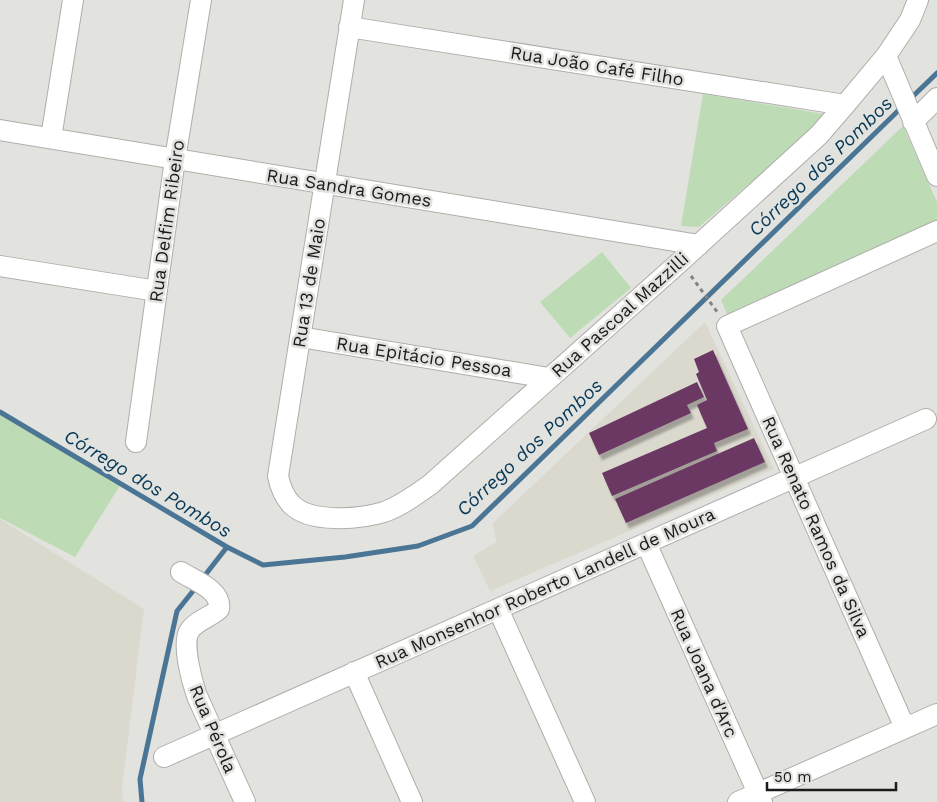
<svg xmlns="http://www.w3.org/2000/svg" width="937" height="802" font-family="'Work Sans',sans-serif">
	<defs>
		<filter id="shadow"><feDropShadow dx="3" dy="5.5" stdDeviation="1" flood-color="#0004"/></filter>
	</defs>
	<rect width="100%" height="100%" fill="#e2e2df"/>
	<path fill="#dbd9ce" d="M705,322l69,147 -284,122 -17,-35 23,-14 -3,-19z
		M0,519l144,90 -22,179 1,14h-123z"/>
	<path fill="#bddcb5" d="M703,94l121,20 -20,22 -105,91 -18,-1z
		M903,126l34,76v19l-210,93 -6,-14z
		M602,252l29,36 -61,50 -30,-36z
		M0,412l121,72 -46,73 -75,-39z"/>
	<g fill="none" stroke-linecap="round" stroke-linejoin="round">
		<path stroke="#4b7594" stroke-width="5" d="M909,100l28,-27
			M0,412l227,135 36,18 82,-8 73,-11 54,-20 431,-420
			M202,579l25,-32
			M142,802l-2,-23 37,-168 20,-25"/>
	</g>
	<path fill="#6a3963" filter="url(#shadow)" d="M713,350l35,79 -34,14 3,8 -105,45 -10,-23 105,-45 -10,-23 10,-5 -11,-26 3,-2 -5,-13z
		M697,382l7,15 -17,8 4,8 -92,42 -10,-22z
		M754,438l11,24 -139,61 -11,-24z"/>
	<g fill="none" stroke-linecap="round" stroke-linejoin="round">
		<g stroke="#afaeab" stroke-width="22">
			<path id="minor" d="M354,0l-76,476c2,10 6,20 13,28 19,20 70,15 93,8 17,-6 33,-18 47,-28l251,-224 137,-125 26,-30 41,-49 24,-36 8,-20
				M349,27l496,78
				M886,56l51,120
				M913,122l24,-24
				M0,130l699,115
				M51,138l22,-138
				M0,266l157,25
				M300,337l249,41
				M136,442l39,-283 26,-159
				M646,543l116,259
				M181,572c14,9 41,18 38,37 -8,8 -22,11 -29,21 -9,12 2,52 7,66l48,106
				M498,609l87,193
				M354,672l58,130
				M905,728l-178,-402 210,-95
				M164,757l762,-338
				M738,802l199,-88"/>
		</g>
		<path stroke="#838381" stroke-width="3" stroke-dasharray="4 4" stroke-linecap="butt" d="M691,276l27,37"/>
		<use href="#minor" stroke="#fff" stroke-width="20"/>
	</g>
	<g text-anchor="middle" stroke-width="5" stroke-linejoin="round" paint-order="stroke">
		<g font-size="18" fill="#1b1b1a" stroke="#e2e2df">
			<text transform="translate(597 66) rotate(9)" y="6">Rua João Café Filho</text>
			<text transform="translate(349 188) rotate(9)" y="6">Rua Sandra Gomes</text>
			<text transform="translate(167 221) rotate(-82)" y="6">Rua Delfim Ribeiro</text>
			<text transform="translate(309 283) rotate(-81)" y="6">Rua 13 de Maio</text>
			<text transform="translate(620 315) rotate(-42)" y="6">Rua Pascoal Mazzilli</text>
			<text transform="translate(424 357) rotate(9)" y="6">Rua Epitácio Pessoa</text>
			<text transform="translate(816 527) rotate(66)" y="6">Rua Renato Ramos da Silva</text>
			<text transform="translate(545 588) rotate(-24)" y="6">Rua Monsenhor Roberto Landell de Moura</text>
			<text transform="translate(704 673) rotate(66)" y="6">Rua Joana d'Arc</text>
			<text transform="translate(213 729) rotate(67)" y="6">Rua Pérola</text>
		</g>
		<g font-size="19" font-style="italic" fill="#053856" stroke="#e2e2df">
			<text transform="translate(820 166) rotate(-44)" y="7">Córrego dos Pombos</text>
			<text transform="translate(529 447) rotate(-43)" y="7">Córrego dos Pombos</text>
			<text transform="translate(148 483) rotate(31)" y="7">Córrego dos Pombos</text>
		</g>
	</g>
	<path d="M767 782v8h129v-8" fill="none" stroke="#1b1b1a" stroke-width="2.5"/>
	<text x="774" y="782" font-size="15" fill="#1b1b1a" stroke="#e2e2df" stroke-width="4" paint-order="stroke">50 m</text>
</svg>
